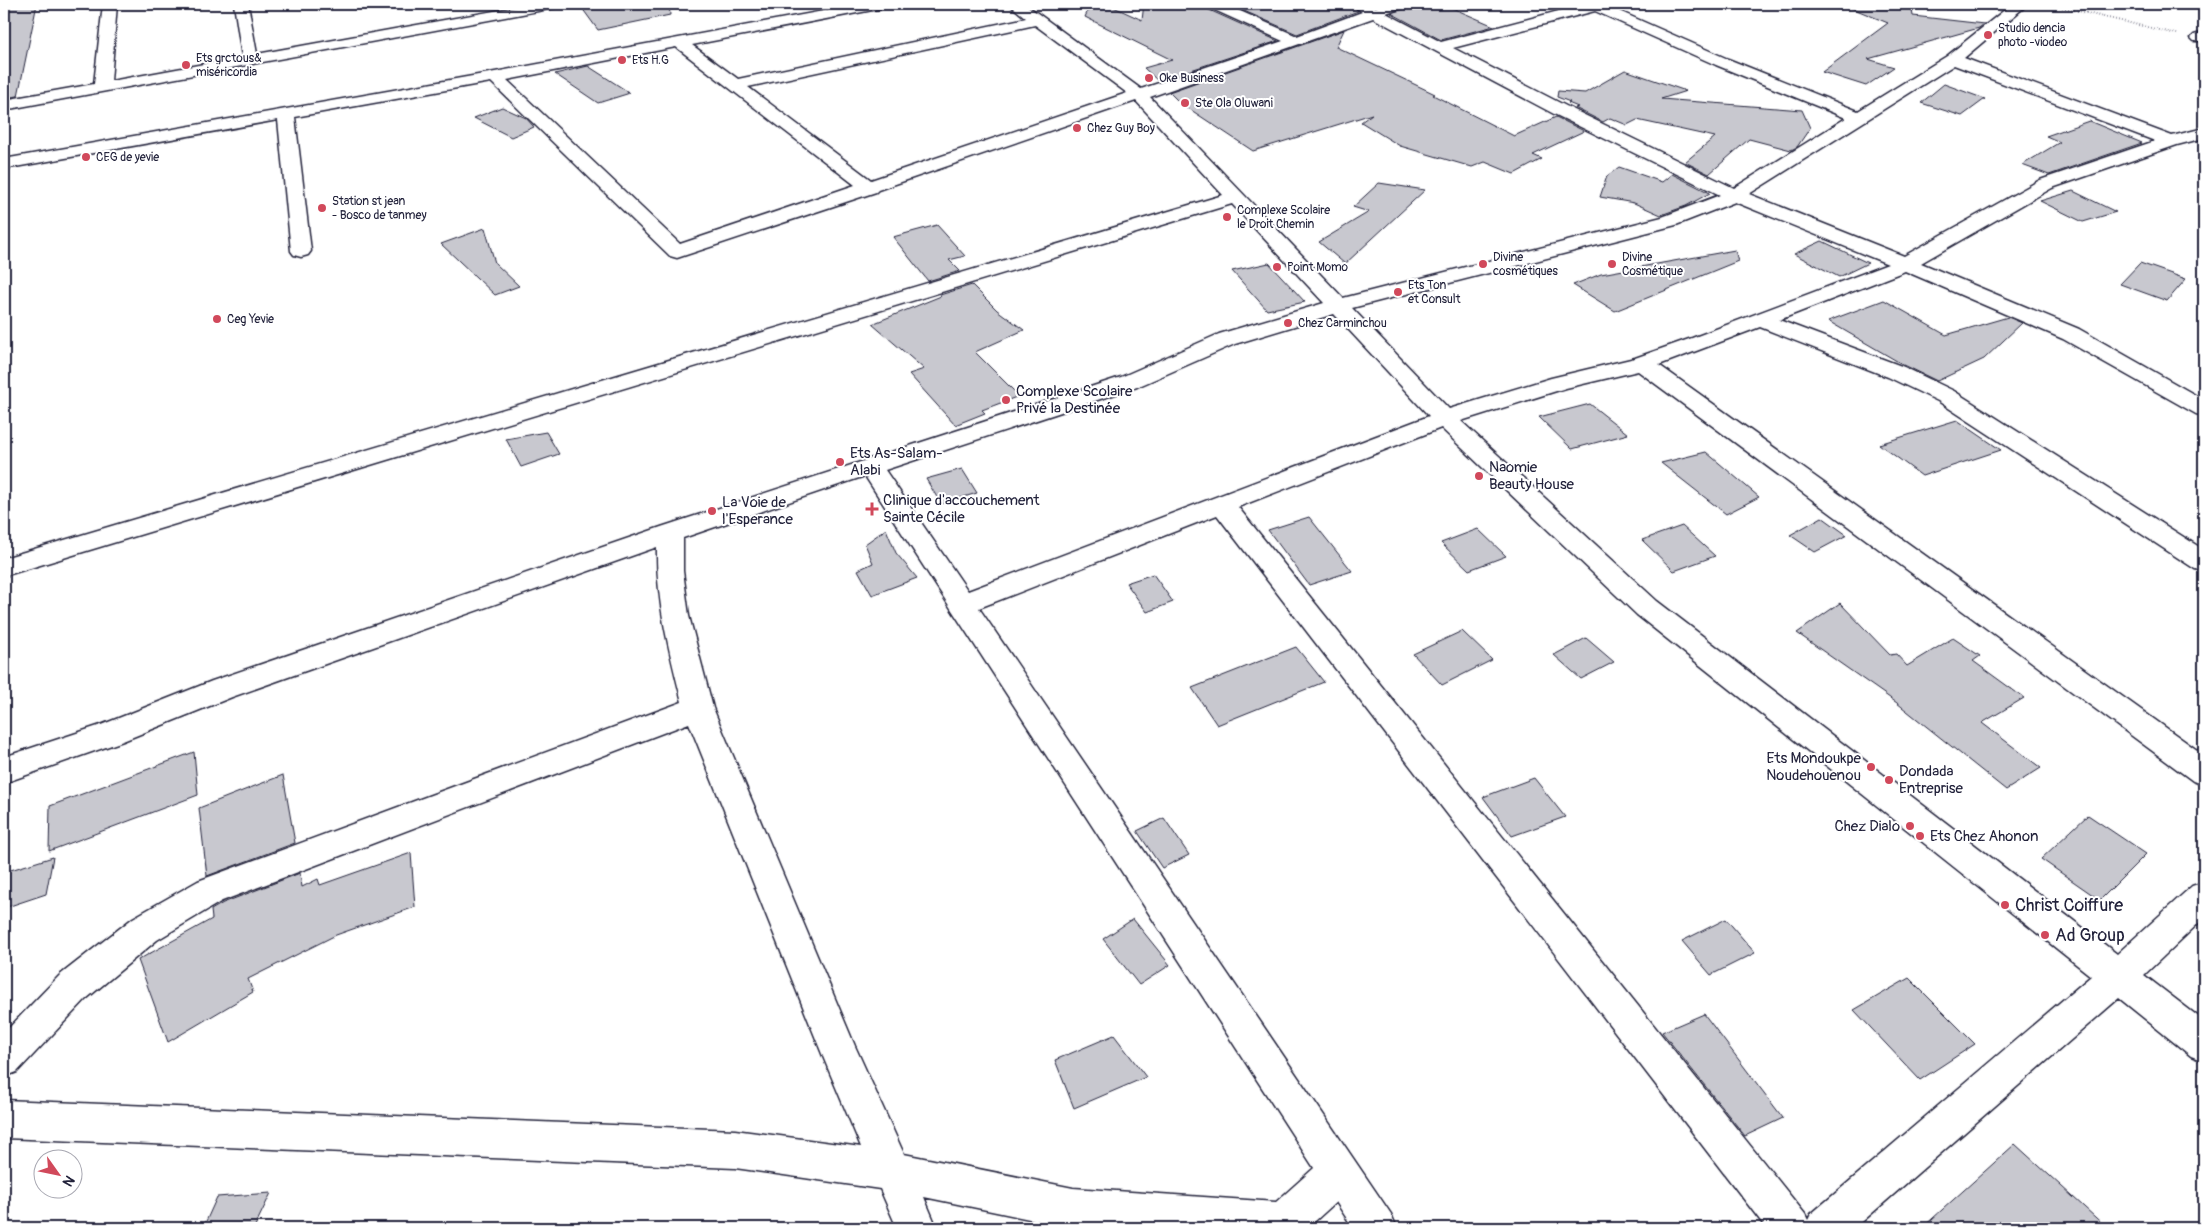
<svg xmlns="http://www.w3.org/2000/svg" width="2208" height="1232" font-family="Pangolin,sans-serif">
	<rect width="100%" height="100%" fill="#fff"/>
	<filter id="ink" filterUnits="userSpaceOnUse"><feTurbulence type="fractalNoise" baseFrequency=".02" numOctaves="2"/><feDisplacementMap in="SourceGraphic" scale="10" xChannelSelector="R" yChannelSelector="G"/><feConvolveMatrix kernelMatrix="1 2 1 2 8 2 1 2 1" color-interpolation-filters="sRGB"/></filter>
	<g filter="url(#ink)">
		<path fill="#c8c8cf" stroke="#22223b" d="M26,4h11l-19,92 -14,2v-72l4,-19z
			M579,4h90l1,11 -72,15z
			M1091,4h16l35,16 2,-16h60l3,5 71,32 -120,40 -14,-13 28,-8 -87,-43z
			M1228,4h128l-2,3 4,4 -61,23z
			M1407,4h36l51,22 -53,14 -50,-27 13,-4z
			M1842,4h69l2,12 71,8 -5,4 -111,31 26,8 -28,19 -44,-14 66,-49z
			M1344,30l-8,17 99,47 -2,1 81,41 42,-19 28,14 -51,24 9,4 -28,15 -29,-12 -13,5 -72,-21 -39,-24 11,-8 -119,37 -65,-43 -2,1 -17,-17z
			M588,66l42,27 -32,10 -43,-29z
			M1625,70l61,21 -25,8 141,11 8,18 -13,19 -6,3 -42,-11 -40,35 -24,-12 30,-25 -78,-17 -10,5 -17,-7 -7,4 -28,-14 3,-1 -10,-4 2,-1 -13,-5 1,-6 27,2z
			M1944,84l41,15 -23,17 -41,-13z
			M502,107l24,11 8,9 -23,10 -37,-19z
			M2089,121l53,22 -93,32 -27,-10 38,-23 -14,-6z
			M1619,167l43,15 10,-8 38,19 -24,13 -25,9 -27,-12 -34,-6 7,-21z
			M1379,183l46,7 -80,74 -26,-22 50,-30 -16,-5z
			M2073,191l43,21 -33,10 -43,-21z
			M937,225l28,31 -16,4 11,11 -32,10 -35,-44z
			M485,228l10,35 24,23 -24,9 -54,-51z
			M1822,241l46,22 -29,14 -45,-23z
			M1735,250l3,11 -123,50 -42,-26 28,-11z
			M1269,263l36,39 -38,8 -35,-39z
			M2140,263l46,16 -19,22 -47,-17z
			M972,285l25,25 27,20 -49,22 44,44 -37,14 3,3 -30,12 -46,-51 15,-5 -52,-45 69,-28 -1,-1z
			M1884,300l62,35 62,-18 14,6 -38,36 -47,22 -35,-17 -74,-43z
			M1590,404l38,30 -56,15 -33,-32z
			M1957,420l44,30 -79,26 -43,-32z
			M546,432l13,22 -38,13 -15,-28z
			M1706,452l53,45 -33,17 -65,-51z
			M962,469l15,24 -36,11 -15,-25z
			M1309,517l43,54 -43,14 -41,-55z
			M1822,517l25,18 -32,17 -25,-17z
			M1682,526l33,30 -41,15 -32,-31z
			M886,529l10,24 21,25 -45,17 -14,-25 15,-7 -8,-19z
			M1478,529l28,27 -37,14 -28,-27z
			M1153,574l20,28 -26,10 -21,-29z
			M1840,603l50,52 6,-1 11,12 46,-28 27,18 -7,5 51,37 -42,25 59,45 -35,22 -109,-87 -100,-70z
			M1462,631l30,29 -50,25 -29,-31z
			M1586,638l28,24 -33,17 -27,-24z
			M1296,647l28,35 -107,43 -25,-37z
			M194,752l4,43 -149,56 1,-45z
			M283,775l12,68 -88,33 -8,-68z
			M1534,778l31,39 -53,19 -29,-39z
			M2088,815l58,39 -46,46 -59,-41z
			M1164,818l25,37 -27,13 -25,-37z
			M411,853l4,54 -79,28 -88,44 5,13 -85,50 -30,-82 74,-41 -1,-9 12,-7 77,-30 2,14 16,-8 2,6z
			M53,857l-7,37 -42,14v-36z
			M1133,919l37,46 -31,20 -36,-46z
			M1726,919l29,34 -44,22 -29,-34z
			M1909,978l66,66 -55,36 -66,-70z
			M1704,1014l79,104 -38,18 -83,-104z
			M1114,1035l32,42 -72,31 -19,-48z
			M2015,1144l92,84h-185z
			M271,1193l-17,35h-51l14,-31z"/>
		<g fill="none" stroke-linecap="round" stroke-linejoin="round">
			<g stroke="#22223b" stroke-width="3">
				<path id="minor" d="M103,4h14l-6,77 131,-24 -8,-53h14l9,50 275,-50h29l-7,4 -550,102v-10l90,-16z
					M861,4h29l-7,4 -191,37 46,34 288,-61 -17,-14h16l116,85 142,-48 -75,-34 -2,-3h18l73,32 65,-24 -6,-5 2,-3h9l8,3 10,-3h20l-2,3 -17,6 55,29 144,-38h18l125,55 130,52 89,-55 65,-52h16l-64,54 208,78 32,-8v10l-27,7 -125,43 -131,75 158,66 125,71v16l-8,-2 -133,-75 -158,-68 -126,49 125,47 50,24 250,159v21l-9,-2 -257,-168 -50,-24 -128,-50 -101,38 545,390v30l-11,-4 -555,-410 -72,17 -105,33 196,180 460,353 75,-68 12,-4v36l-60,57 60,46v40l-13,-5 -72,-58 -264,230h-89l-549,-713 -238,93 412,606 6,14h-44l-17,-26 -22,20 2,6h-243l-149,-31 13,31h-40l-17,-39 -145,-21 -731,-30v-38l731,30 126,17 -37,-88 -135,-336 -467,178 -65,39 -71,59 -69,73 -13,5v-44l56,-58 73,-57 65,-37 484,-179c-13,-52 -26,-101 -25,-155l-425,150 -109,44 -119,42v-26l97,-32 111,-44 449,-154 460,-150 98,-43 105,-31 -92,-99 -1228,372v-18l1219,-363 -87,-94 -258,89 -2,2 -199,66 -7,-2 -179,-174 -196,35 16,134 -3,4 -7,2 -7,-2 -3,-4 -13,-131 -274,49v-10l491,-87zM1595,11l121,54 130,53 -112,70 -168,-82 -113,-58zM1373,18l181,96 166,81 -58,22 -319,81 -193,-201zM1035,25l92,68 -256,87 -123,-93zM676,47l179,138 -175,59 -173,-164zM1954,65l201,76 -115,39 -136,76 -155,-62zM1735,202l153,62 -196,74 -57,20 -84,20 -102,31 -97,-101 324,-83zM1334,314l95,102 -461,175 -83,-121 252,-83 98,-43zM1441,428l196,187 454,361 -280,238 -3,6 -3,-6 -567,-707zM865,476l449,692 -38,34 -203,-14 -169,-34 -49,-108 -142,-338 -24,-92 -6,-45v-33z
					M2204,32v9h-10l-3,-3 3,-3z"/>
			</g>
			<path stroke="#22223b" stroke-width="2" stroke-dasharray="0.5 2.5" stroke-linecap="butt" d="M2048,4l129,30"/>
			<use href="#minor" fill="#fff" fill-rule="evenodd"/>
		</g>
	</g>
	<g fill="#d1495b" stroke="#fff" stroke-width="2">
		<circle cx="1988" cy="35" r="5"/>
		<circle cx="622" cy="60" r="5"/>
		<circle cx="186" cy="65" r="5"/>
		<circle cx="1149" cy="78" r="5"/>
		<circle cx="1185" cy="103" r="5"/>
		<circle cx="1077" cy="128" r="5"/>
		<circle cx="86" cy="157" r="5"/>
		<circle cx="322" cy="208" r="5"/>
		<circle cx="1227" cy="217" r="5"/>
		<circle cx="1483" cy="264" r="5"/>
		<circle cx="1612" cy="264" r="5"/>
		<circle cx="1277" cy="267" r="5"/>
		<circle cx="1398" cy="292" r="5"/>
		<circle cx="217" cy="319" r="5"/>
		<circle cx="1288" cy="323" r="5"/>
		<circle cx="1006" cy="400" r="5"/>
		<circle cx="840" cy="462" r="5"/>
		<circle cx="1479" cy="476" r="5"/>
		<path d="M869.5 501.5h5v5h5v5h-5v5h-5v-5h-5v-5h5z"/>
		<circle cx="712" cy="511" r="5"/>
		<circle cx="1871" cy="767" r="5"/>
		<circle cx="1889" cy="780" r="5"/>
		<circle cx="1910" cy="826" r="5"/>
		<circle cx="1920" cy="836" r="5"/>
		<circle cx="2005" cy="905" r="5"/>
		<circle cx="2045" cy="935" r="5"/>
	</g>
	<g text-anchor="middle" stroke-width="4" stroke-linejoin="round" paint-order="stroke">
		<g font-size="12" fill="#22223b" stroke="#fff" text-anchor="start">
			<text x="1998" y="32">Studio dencia<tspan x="1998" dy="14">photo -viodeo</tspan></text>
			<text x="196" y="62">Ets grctous&amp;<tspan x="196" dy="14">miséricordia</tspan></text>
			<text x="632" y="64">Ets H.G</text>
			<text x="1159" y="82">Oke Business</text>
			<text x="1195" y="107">Ste Ola Oluwani</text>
			<text x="1087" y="132">Chez Guy Boy</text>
			<text x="96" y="161">CEG de yevie</text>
			<text x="332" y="205">Station st jean<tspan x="332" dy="14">- Bosco de tanmey</tspan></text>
			<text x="1237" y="214">Complexe Scolaire<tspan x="1237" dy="14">le Droit Chemin</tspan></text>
			<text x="1493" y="261">Divine<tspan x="1493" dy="14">cosmétiques</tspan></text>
			<text x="1622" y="261">Divine<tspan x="1622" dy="14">Cosmétique</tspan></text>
			<text x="1287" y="271">Point Momo</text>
			<text x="1408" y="289">Ets Ton<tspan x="1408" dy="14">et Consult</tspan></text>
			<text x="227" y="323">Ceg Yevie</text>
			<text x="1298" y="327">Chez Carminchou</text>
		</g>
		<g font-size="15" fill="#22223b" stroke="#fff" text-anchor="start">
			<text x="1016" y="396">Complexe Scolaire<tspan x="1016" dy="17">Privé la Destinée</tspan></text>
			<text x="850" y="458">Ets As-Salam-<tspan x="850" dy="17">Alabi</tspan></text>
			<text x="1489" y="472">Naomie<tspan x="1489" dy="17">Beauty House</tspan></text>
			<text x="883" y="505">Clinique d'accouchement<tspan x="883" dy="17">Sainte Cécile</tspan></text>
			<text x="722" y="507">La Voie de<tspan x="722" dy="17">l'Esperance</tspan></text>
			<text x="1861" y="763" text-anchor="end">Ets Mondoukpe<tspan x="1861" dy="17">Noudehouenou</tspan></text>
			<text x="1899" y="776">Dondada<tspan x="1899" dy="17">Entreprise</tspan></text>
			<text x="1900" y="831" text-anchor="end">Chez Dialo</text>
			<text x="1930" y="841">Ets Chez Ahonon</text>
		</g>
		<g font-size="18" fill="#22223b" stroke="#fff" text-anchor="start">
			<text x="2015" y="911">Christ Coiffure</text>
			<text x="2055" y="941">Ad Group</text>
		</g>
	</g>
	<rect width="2208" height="1232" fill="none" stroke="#fff" stroke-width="20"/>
	<rect x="10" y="10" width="2188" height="1212" fill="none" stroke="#22223b" stroke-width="2" filter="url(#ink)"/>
	<g transform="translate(58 1174) rotate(123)"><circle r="24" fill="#ffffff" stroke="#a7a7b1"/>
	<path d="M0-4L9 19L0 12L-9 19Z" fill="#d1495b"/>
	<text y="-8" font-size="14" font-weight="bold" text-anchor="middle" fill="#22223b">N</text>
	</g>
</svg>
